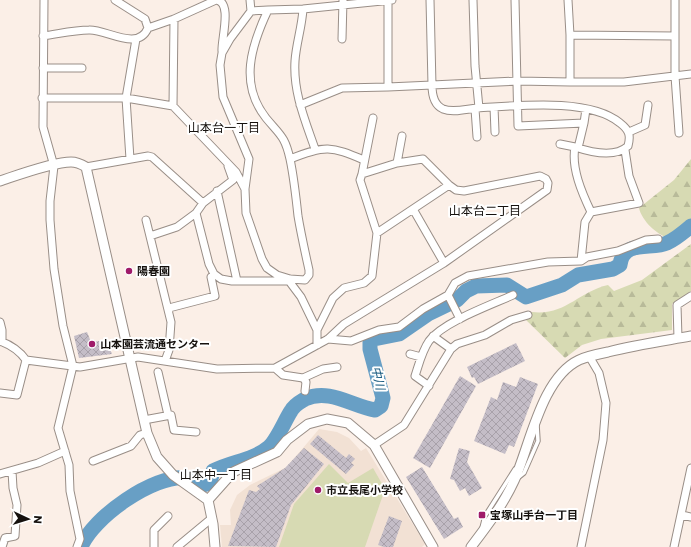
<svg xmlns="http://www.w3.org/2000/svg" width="691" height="547" font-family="Poppins,'Noto Sans JP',sans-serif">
	<defs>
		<pattern id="forest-firs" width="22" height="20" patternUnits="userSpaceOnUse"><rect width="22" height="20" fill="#d7dab3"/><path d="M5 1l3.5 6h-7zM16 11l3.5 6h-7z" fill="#b8ba99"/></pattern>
		<pattern id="building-cross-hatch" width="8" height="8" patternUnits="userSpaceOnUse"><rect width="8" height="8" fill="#c4bdc7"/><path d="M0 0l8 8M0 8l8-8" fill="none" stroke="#a8a1aa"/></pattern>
	</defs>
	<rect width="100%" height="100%" fill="#fbefe7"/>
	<path fill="#f2e1d4" d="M319,429l18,3 12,6 12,13 5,-3 59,96 -3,3h-200l-2,-22h11l-1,-15 7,-15 13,-10 37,-18z"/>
	<path fill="url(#forest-firs)" d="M691,159v61l-22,18c-12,-3 -27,-17 -30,-30l35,-28z
		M691,244v47l-19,13v26l-71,9 -19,6 -17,13 -39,-38 6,-8c33,4 46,-20 76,-27l6,6 28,-11z"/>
	<path fill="#d7dab3" d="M329,464l19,19 25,-15 12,21 -20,58h-86l15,-43z"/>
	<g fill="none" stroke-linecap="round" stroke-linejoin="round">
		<path stroke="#689fc5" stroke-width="15" d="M81,547c11,-29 73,-73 105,-69 7,1 13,9 20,6 5,-2 6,-9 7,-13 19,-10 39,-10 56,-24 8,-7 16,-27 22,-36 3,-6 9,-9 14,-12 24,-11 47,7 70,11l6,-4 2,-8 -13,-49v-7l4,-3 25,-5 29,-20 29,-14 9,-9 10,-5 31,-1 19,12 36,-12 16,-10 35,-6 7,-4c3,-26 32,-15 47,-22 9,-4 17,-11 24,-17"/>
	</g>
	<path fill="url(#building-cross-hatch)" d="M87,332l4,10 18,-2 -1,5 4,9 -33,4 -5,-22z
		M516,343l9,18 -47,23 -4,-7 -2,1 -5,-11z
		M460,376l16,10 -46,82 -17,-10z
		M520,377l18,7 -24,63 -5,-2 -4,9 -31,-13 17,-44 6,3 6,-18 13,5z
		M318,435l28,23 3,-4 6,5 -4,4 3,2 -8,9 -36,-30z
		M304,448l20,16 -33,41 -15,42 -48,-1 21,-56 7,2 4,-3 -3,-3 28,-18z
		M459,448l11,3 -3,11 15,26 -13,8 -4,-8 -5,3 -6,-11 -4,-1z
		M422,467l32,52 4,-2 5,10 -19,12 -38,-62z
		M389,516l13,5 -9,26h-9l-6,-2z"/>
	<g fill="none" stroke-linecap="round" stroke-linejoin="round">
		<g stroke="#998e87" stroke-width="5.5">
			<path id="service" d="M519,477l5,-4 14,-32 -1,-16
				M482,528l3,-12 30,-47"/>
		</g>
		<g stroke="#998e87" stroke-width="9">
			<path id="minor" d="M44,0l-1,127 11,39 -4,35v19l4,49 9,57 10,40 -15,62 11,37 1,26 10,48 -3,8
				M250,0l1,11
				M388,0v87l44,-2 -2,-85
				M473,0l2,66 4,42
				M515,0l3,126 66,-3 2,-14
				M568,0l2,35
				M303,9c-1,18 -7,35 -8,52 -2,31 10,59 20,88
				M268,10l35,-1 89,-9
				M174,19l-1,87 63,66 9,17 1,24 16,46 5,9 10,7 13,4 15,1 4,-5v-5c-4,-18 -8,-36 -11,-54 -2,-19 -4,-38 -8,-57 -5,-23 -10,-24 -24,-41 -27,-34 -15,-72 2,-108l-17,1 -21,28 -8,14 -2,12 3,32 26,62 -4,30
				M148,28l26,-9 42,-19c17,1 5,40 6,51
				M43,36c15,-2 31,-6 46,-6 17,-1 49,22 59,-2l-3,-9 -30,-19
				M675,36v-36
				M342,39l1,-39
				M43,68h39
				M570,82h54l67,-8
				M42,98h84l47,8
				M300,105l42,-17 46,-1
				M494,107l1,25
				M475,109l2,28
				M373,118l-11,56 35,-11 26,-4 26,26 -72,48
				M629,132l16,-7 3,-20
				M560,144l15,3c-4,21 7,46 16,65
				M575,147c15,5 40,11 53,-1 3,-11 1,-16 -8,-23 -31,-26 -105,-17 -143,-15 -11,1 -24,5 -34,1 -9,-4 -11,-15 -11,-24l86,-4 52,1v-47l105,1v40l4,57
				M578,148l6,-25
				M130,159l-4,-61 10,-59
				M290,159c35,-14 41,-13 74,1
				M397,163l5,-27
				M86,167l62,-11 4,1 51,46
				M217,191l20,90
				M413,209l31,54
				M196,213l7,-10 30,-23 -5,-14
				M146,220l25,102 -2,28 -4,11
				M150,236l27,-9 19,-14 13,51 5,10 7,5 11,2h57l12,16 16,33
				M581,261l4,-39 6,-10 48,-9 -10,-27 -4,-26
				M448,295l12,24
				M169,308l46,-12 -4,-19 3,-3
				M0,322l2,8v12
				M433,336l18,13
				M678,338l-1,-33 14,-9
				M328,339l23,2 28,-11 20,-3 24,-18 25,-14 7,-12 13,-7 80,-14 33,-1 6,-4 31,-6 28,-11 12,-1
				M0,341c11,4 19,9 26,19l54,7 58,-10 79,12 58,-1 8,7 20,3 3,4 -1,9
				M317,345v-15l16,-32 11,-10 20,-5 8,-7 5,-43 -17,-53 2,-6
				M410,354l11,3
				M275,368l53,-29 16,-15 100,-61 103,-73 1,-7 -2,-4 -6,-3 -76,15 -8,-1 -7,-5
				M158,372l10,43
				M303,378l20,-9 14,-2
				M429,386l-14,-10c4,-12 7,-25 14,-35 14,-19 62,-36 84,-46
				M0,393l17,2 9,-35
				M144,420l27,-5 3,15 22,2
				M374,445l30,-20 47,-76 6,-5 28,-9 26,-15 17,-5
				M93,461l38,-15 9,-11 7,-2
				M0,474l38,-11 27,-12
				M682,515l9,2
				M2,547l3,-9 10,-2 2,-31 -4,-17 -1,-17
				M154,547v-17l14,-14
				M177,547l35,-29
				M581,547l22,-107 3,-37 -7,-30 -10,-17
				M674,547l17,-79"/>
		</g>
		<g stroke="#998e87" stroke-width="11">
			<path id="tertiary" d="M0,181c18,-6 53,-19 71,-19 6,0 10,2 15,5l61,266 10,24 16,18 35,25 25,-28 44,-20 10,-12 21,-16 19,-5 21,4 26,22 59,102
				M208,500l5,24 2,23
				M471,547c16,-21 32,-42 43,-66 16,-35 27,-103 65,-121 9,-4 19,-6 29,-8 27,-7 55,-11 83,-16"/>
		</g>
		<use href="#service" stroke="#fff" stroke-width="3.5"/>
		<use href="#minor" stroke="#fff" stroke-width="7"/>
		<use href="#tertiary" stroke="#fff" stroke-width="9"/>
	</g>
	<g fill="#9f1b6a" stroke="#fff" stroke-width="1.5">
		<circle cx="129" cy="271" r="4"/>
		<circle cx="92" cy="344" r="4"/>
		<circle cx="318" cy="490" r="4"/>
		<rect x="478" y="511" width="8" height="8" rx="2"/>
	</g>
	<g text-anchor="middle" stroke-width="4" stroke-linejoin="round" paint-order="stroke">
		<g font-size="11" font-weight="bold" fill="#15110e" stroke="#fff" text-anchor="start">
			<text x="137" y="275">陽春園</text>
			<text x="100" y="348">山本園芸流通センター</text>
			<text x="326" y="494">市立長尾小学校</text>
			<text x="490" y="519">宝塚山手台一丁目</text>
		</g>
		<g font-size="12" fill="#15110e" stroke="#fff">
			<text x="224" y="132">山本台一丁目</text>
			<text x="485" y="215">山本台二丁目</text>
			<text x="216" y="479">山本中一丁目</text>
		</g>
		<g font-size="12" font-style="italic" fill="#11547a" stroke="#fff">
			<text transform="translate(378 378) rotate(77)" y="4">中川</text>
		</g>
	</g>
	<g transform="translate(28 519) rotate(94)" stroke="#ffffff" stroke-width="3" paint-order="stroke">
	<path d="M0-3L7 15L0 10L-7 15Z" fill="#15110e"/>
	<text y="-6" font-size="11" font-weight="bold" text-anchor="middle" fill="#15110e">N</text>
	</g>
</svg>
